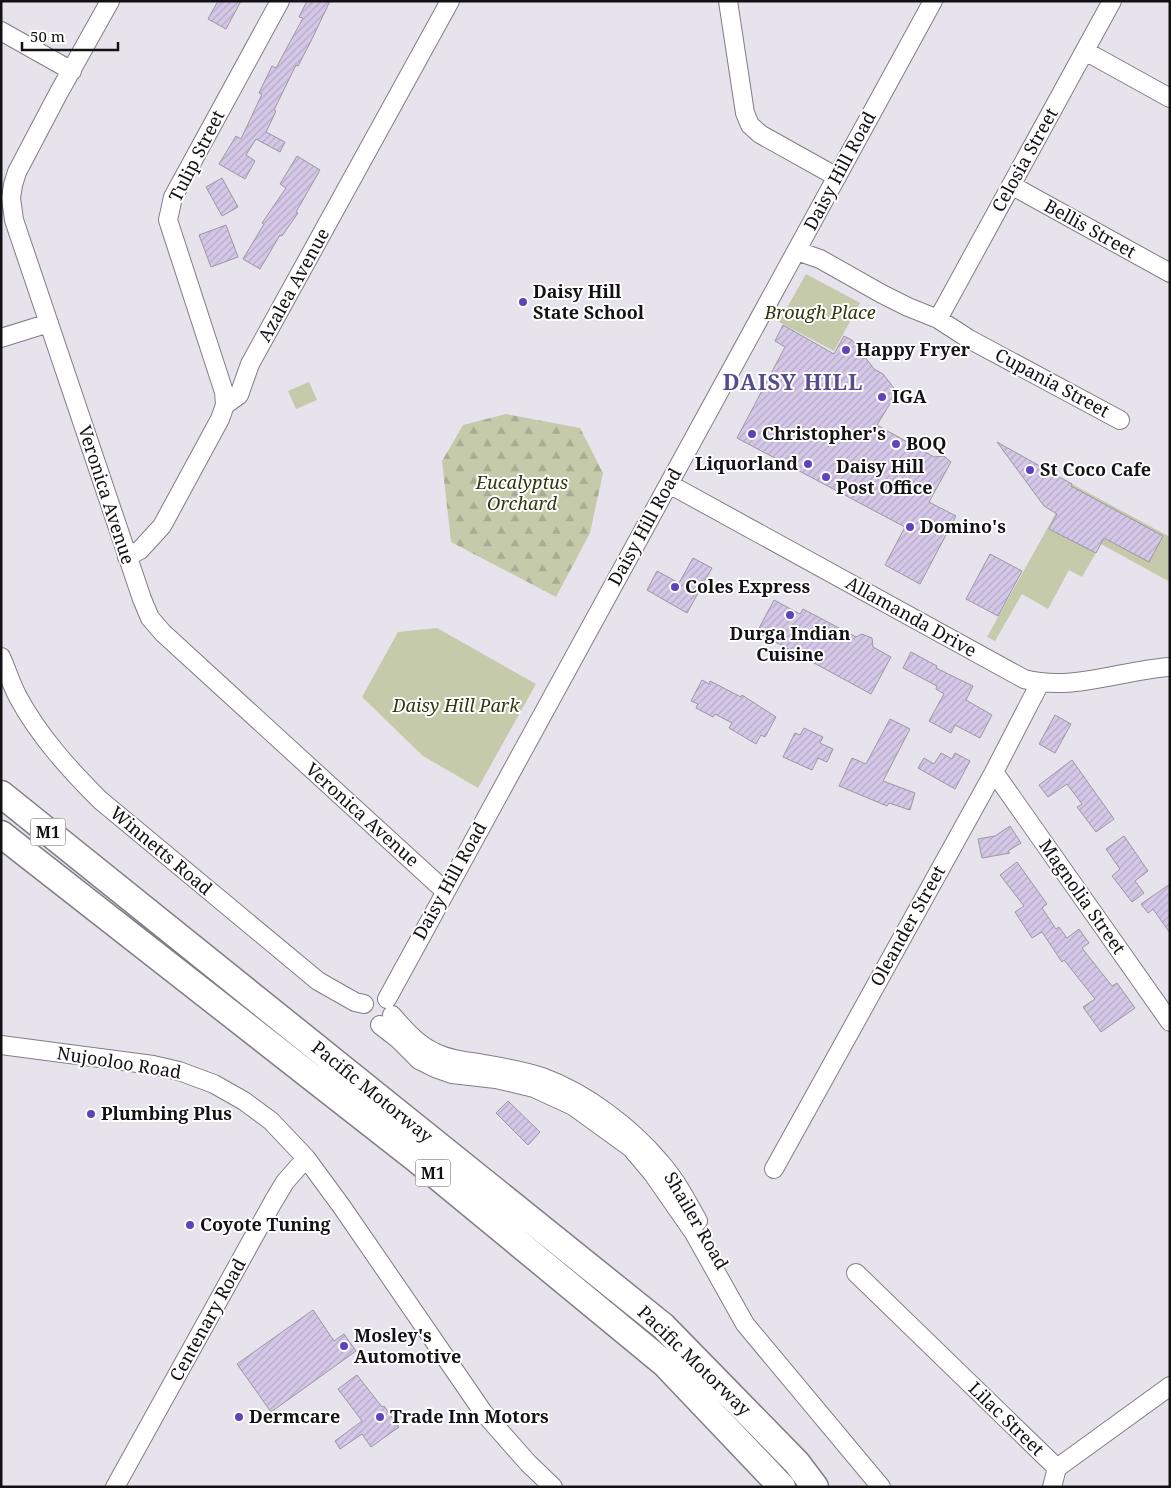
<svg xmlns="http://www.w3.org/2000/svg" width="1171" height="1488" font-family="'Noto Serif',serif">
	<defs>
		<pattern id="forest-firs" width="22" height="20" patternUnits="userSpaceOnUse" patternTransform="scale(1.25)"><rect width="22" height="20" fill="#c5caab"/><path d="M5 1l3.5 6h-7zM16 11l3.5 6h-7z" fill="#a8ac92"/></pattern>
		<pattern id="building-hatch" width="6" height="6" patternUnits="userSpaceOnUse" patternTransform="scale(1.25)"><rect width="6" height="6" fill="#d5c7e7"/><path d="M-1 1l2-2M0 6l6-6M5 7l2-2" fill="none" stroke="#b6aac5"/></pattern>
	</defs>
	<rect width="100%" height="100%" fill="#e6e3ed"/>
	<path fill="url(#forest-firs)" d="M506,414l74,14 23,45 -13,60 -34,64 -105,-55 -9,-81 21,-36z"/>
	<path fill="#c5caab" d="M806,274l54,29 -26,48 -55,-29z
		M309,382l8,18 -21,9 -8,-18z
		M1072,484l98,53v45l-69,-38 -19,33 -13,-7 -21,39 -26,-15 -27,47 -8,-4z
		M437,628l99,56 -58,104 -55,-32 -61,-59 36,-65z"/>
	<path fill="url(#building-hatch)" stroke="#9b98a0" d="M218,1h23l-15,28 -18,-10z
		M307,1h23l-19,40 -13,25 -2,-1 -22,45 2,1 -10,21 19,10 -5,10 -24,-13 -10,16 9,6 -10,18 -26,-15 17,-28 5,3 21,-45 -3,-1 13,-27 4,2 27,-50 -4,-1z
		M297,156l23,14 -24,42 2,1 -16,23 -2,-1 -20,34 -17,-10 21,-35 -2,-1 24,-35 -6,-4z
		M222,178l16,29 -16,9 -16,-29z
		M226,225l12,32 -27,10 -12,-32z
		M783,325l51,29 10,-18 8,4 22,29 9,5 14,18 -20,33 57,32 10,-1 7,6 -22,40 27,14 -36,68 -35,-19 20,-38 -168,-89 48,-91 -10,-6z
		M997,442l75,42 -1,2 92,50 -14,26 -45,-24 -8,15 -47,-24 8,-15 -13,-8z
		M990,554l32,17 -24,45 -32,-17z
		M693,558l19,10 -25,45 -40,-23 10,-19 22,12z
		M774,600l26,14 3,-5 53,28 6,-3 10,4 1,9 18,10 -20,37 -114,-62z
		M911,652l26,14 -1,2 37,18 -7,14 26,15 -12,23 -25,-13 -4,8 -22,-12 15,-27 -8,-5 1,-3 -34,-18z
		M702,680l7,4 1,-3 31,16 1,-2 34,22 -11,20 -4,-2 -5,9 -27,-16 3,-5 -17,-9 -2,3 -17,-9 2,-4 -7,-3z
		M1055,715l16,9 -16,29 -16,-9z
		M890,719l20,10 -27,52 32,12 -5,17 -21,-7 -2,3 -48,-20 13,-28 14,6z
		M804,728l19,9 -3,6 13,6 -6,13 -9,-4 -6,12 -29,-13 12,-24 5,2z
		M941,753l11,6 3,-6 15,8 -15,28 -37,-21 6,-10 10,6z
		M1072,760l42,59 -18,13 -19,-25 5,-3 -15,-20 -19,13 -9,-12z
		M1010,826l11,17 -13,8 2,2 -28,5 -4,-19 17,-3z
		M1124,836l24,35 -13,10 9,12 -12,9 -20,-26 8,-7 -14,-20z
		M1017,862l30,42 -5,4 14,21 3,-2 8,11 12,-9 10,14 -7,5 30,38 5,-3 18,25 -34,24 -18,-25 12,-8 -31,-39 -2,2 -20,-30 -10,6 -17,-26 9,-6 -24,-31z
		M1170,884v49l-17,-24 -5,4 -7,-9z
		M508,1101l32,31 -12,13 -32,-32z
		M313,1310l21,31 10,-7 12,17 -85,61 -34,-48z
		M357,1375l25,32 2,-1 15,21 -28,20 -9,-13 -22,15 -5,-8 27,-20 -24,-32z"/>
	<g fill="none" stroke-linecap="round" stroke-linejoin="round">
		<g stroke="#807d86" stroke-width="20">
			<path id="minor" d="M110,1l-52,93 -41,78 -4,13 -2,13 3,22 128,379 8,19 13,15 282,258
				M728,1l17,112 5,12 10,9 77,43
				M1,31l71,40
				M1085,51l85,47
				M1011,185l159,88
				M797,251l23,8 62,35 26,13 30,12 31,20 151,81
				M938,319l174,-318
				M1,338l48,-15
				M225,405l-1,-13 -56,-172 5,-23 107,-196
				M669,484l355,195c49,13 97,-9 146,-12
				M127,557l13,-7 22,-24 58,-107 5,-14 14,-10 11,-31 200,-363
				M1,657c6,13 10,27 17,40 21,39 51,72 82,103l218,181 37,21 9,2
				M994,772l176,250
				M387,999l546,-998
				M392,1015c12,14 25,29 42,37 14,7 30,9 45,11 21,4 42,7 63,14 44,16 89,50 119,86 15,17 26,38 37,58
				M380,1025l18,14 21,21 16,8 17,6 44,5 38,9 39,18 58,42 22,26 41,59 51,91 136,163
				M1,1045l152,20 26,6 35,13 30,17 27,20 35,37 36,49 141,205 45,51 25,24
				M774,1169l220,-397 46,-89
				M856,1273l201,195
				M1057,1468l113,-82
				M115,1487l158,-285 12,-20 21,-24
				M1052,1487l5,-19"/>
		</g>
		<g stroke="#807d86" stroke-width="29">
			<path id="highway" d="M1,794l662,532 134,137 18,24
				M1,834l414,324 250,206 117,123"/>
		</g>
		<use href="#minor" stroke="#fff" stroke-width="18"/>
		<use href="#highway" stroke="#fff" stroke-width="26"/>
	</g>
	<g fill="#5f43bb" stroke="#fff" stroke-width="2">
		<circle cx="523" cy="302" r="5"/>
		<circle cx="846" cy="350" r="5"/>
		<circle cx="882" cy="397" r="5"/>
		<circle cx="752" cy="434" r="5"/>
		<circle cx="896" cy="444" r="5"/>
		<circle cx="808" cy="464" r="5"/>
		<circle cx="1030" cy="470" r="5"/>
		<circle cx="826" cy="477" r="5"/>
		<circle cx="910" cy="527" r="5"/>
		<circle cx="675" cy="587" r="5"/>
		<circle cx="790" cy="615" r="5"/>
		<circle cx="91" cy="1114" r="5"/>
		<circle cx="190" cy="1225" r="5"/>
		<circle cx="344" cy="1346" r="5"/>
		<circle cx="239" cy="1417" r="5"/>
		<circle cx="380" cy="1417" r="5"/>
	</g>
	<g text-anchor="middle" stroke-width="4" stroke-linejoin="round" paint-order="stroke">
		<g fill="#fff" stroke="#59585a" stroke-width="1">
			<rect x="30.5" y="818.5" width="35" height="27" rx="4"/>
			<rect x="415.5" y="1159.5" width="35" height="27" rx="4"/>
		</g>
		<g font-size="16" font-weight="bold" fill="#121114">
			<text x="48" y="838">M1</text>
			<text x="433" y="1179">M1</text>
		</g>
		<g font-size="18" fill="#121114" stroke="#fff">
			<text transform="translate(197 156) rotate(-63)" y="6">Tulip Street</text>
			<text transform="translate(1025 160) rotate(-61)" y="6">Celosia Street</text>
			<text transform="translate(840 171) rotate(-62)" y="6">Daisy Hill Road</text>
			<text transform="translate(1090 229) rotate(29)" y="6">Bellis Street</text>
			<text transform="translate(294 285) rotate(-61)" y="6">Azalea Avenue</text>
			<text transform="translate(1052 383) rotate(28)" y="6">Cupania Street</text>
			<text transform="translate(106 495) rotate(72)" y="6">Veronica Avenue</text>
			<text transform="translate(645 527) rotate(-61)" y="6">Daisy Hill Road</text>
			<text transform="translate(911 617) rotate(29)" y="6">Allamanda Drive</text>
			<text transform="translate(362 815) rotate(42)" y="6">Veronica Avenue</text>
			<text transform="translate(161 851) rotate(40)" y="6">Winnetts Road</text>
			<text transform="translate(450 881) rotate(-61)" y="6">Daisy Hill Road</text>
			<text transform="translate(1082 897) rotate(55)" y="6">Magnolia Street</text>
			<text transform="translate(908 926) rotate(-61)" y="6">Oleander Street</text>
			<text transform="translate(119 1063) rotate(9)" y="6">Nujooloo Road</text>
			<text transform="translate(372 1092) rotate(39)" y="6">Pacific Motorway</text>
			<text transform="translate(696 1221) rotate(60)" y="6">Shailer Road</text>
			<text transform="translate(208 1320) rotate(-61)" y="6">Centenary Road</text>
			<text transform="translate(694 1361) rotate(44)" y="6">Pacific Motorway</text>
			<text transform="translate(1006 1419) rotate(44)" y="6">Lilac Street</text>
		</g>
		<g font-size="18" font-weight="bold" fill="#121114" stroke="#fff" text-anchor="start">
			<text x="533" y="298">Daisy Hill<tspan x="533" dy="21">State School</tspan></text>
			<text x="856" y="356">Happy Fryer</text>
			<text x="892" y="403">IGA</text>
			<text x="762" y="440">Christopher's</text>
			<text x="906" y="450">BOQ</text>
			<text x="798" y="470" text-anchor="end">Liquorland</text>
			<text x="836" y="473">Daisy Hill<tspan x="836" dy="21">Post Office</tspan></text>
			<text x="1040" y="476">St Coco Cafe</text>
			<text x="920" y="533">Domino's</text>
			<text x="685" y="593">Coles Express</text>
			<text x="790" y="640" text-anchor="middle">Durga Indian<tspan x="790" dy="21">Cuisine</tspan></text>
			<text x="101" y="1120">Plumbing Plus</text>
			<text x="200" y="1231">Coyote Tuning</text>
			<text x="354" y="1342">Mosley's<tspan x="354" dy="21">Automotive</tspan></text>
			<text x="249" y="1423">Dermcare</text>
			<text x="390" y="1423">Trade Inn Motors</text>
		</g>
		<g font-size="18" font-style="italic" fill="#31360d" stroke="#fff">
			<text x="820" y="319">Brough Place</text>
			<text x="522" y="489">Eucalyptus<tspan x="522" dy="21">Orchard</tspan></text>
			<text x="456" y="712">Daisy Hill Park</text>
		</g>
		<g font-size="22" font-weight="bold" letter-spacing="1" fill="#564c8b" stroke="#fff">
			<text x="793" y="390">DAISY HILL</text>
		</g>
	</g>
	<rect width="1171" height="1488" fill="none" stroke="#121114" stroke-width="5"/>
	<path d="M22 42v8h96v-8" fill="none" stroke="#121114" stroke-width="2.5"/>
	<text x="30" y="42" font-size="15" fill="#121114" stroke="#ffffff" stroke-width="4" paint-order="stroke">50 m</text>
</svg>
